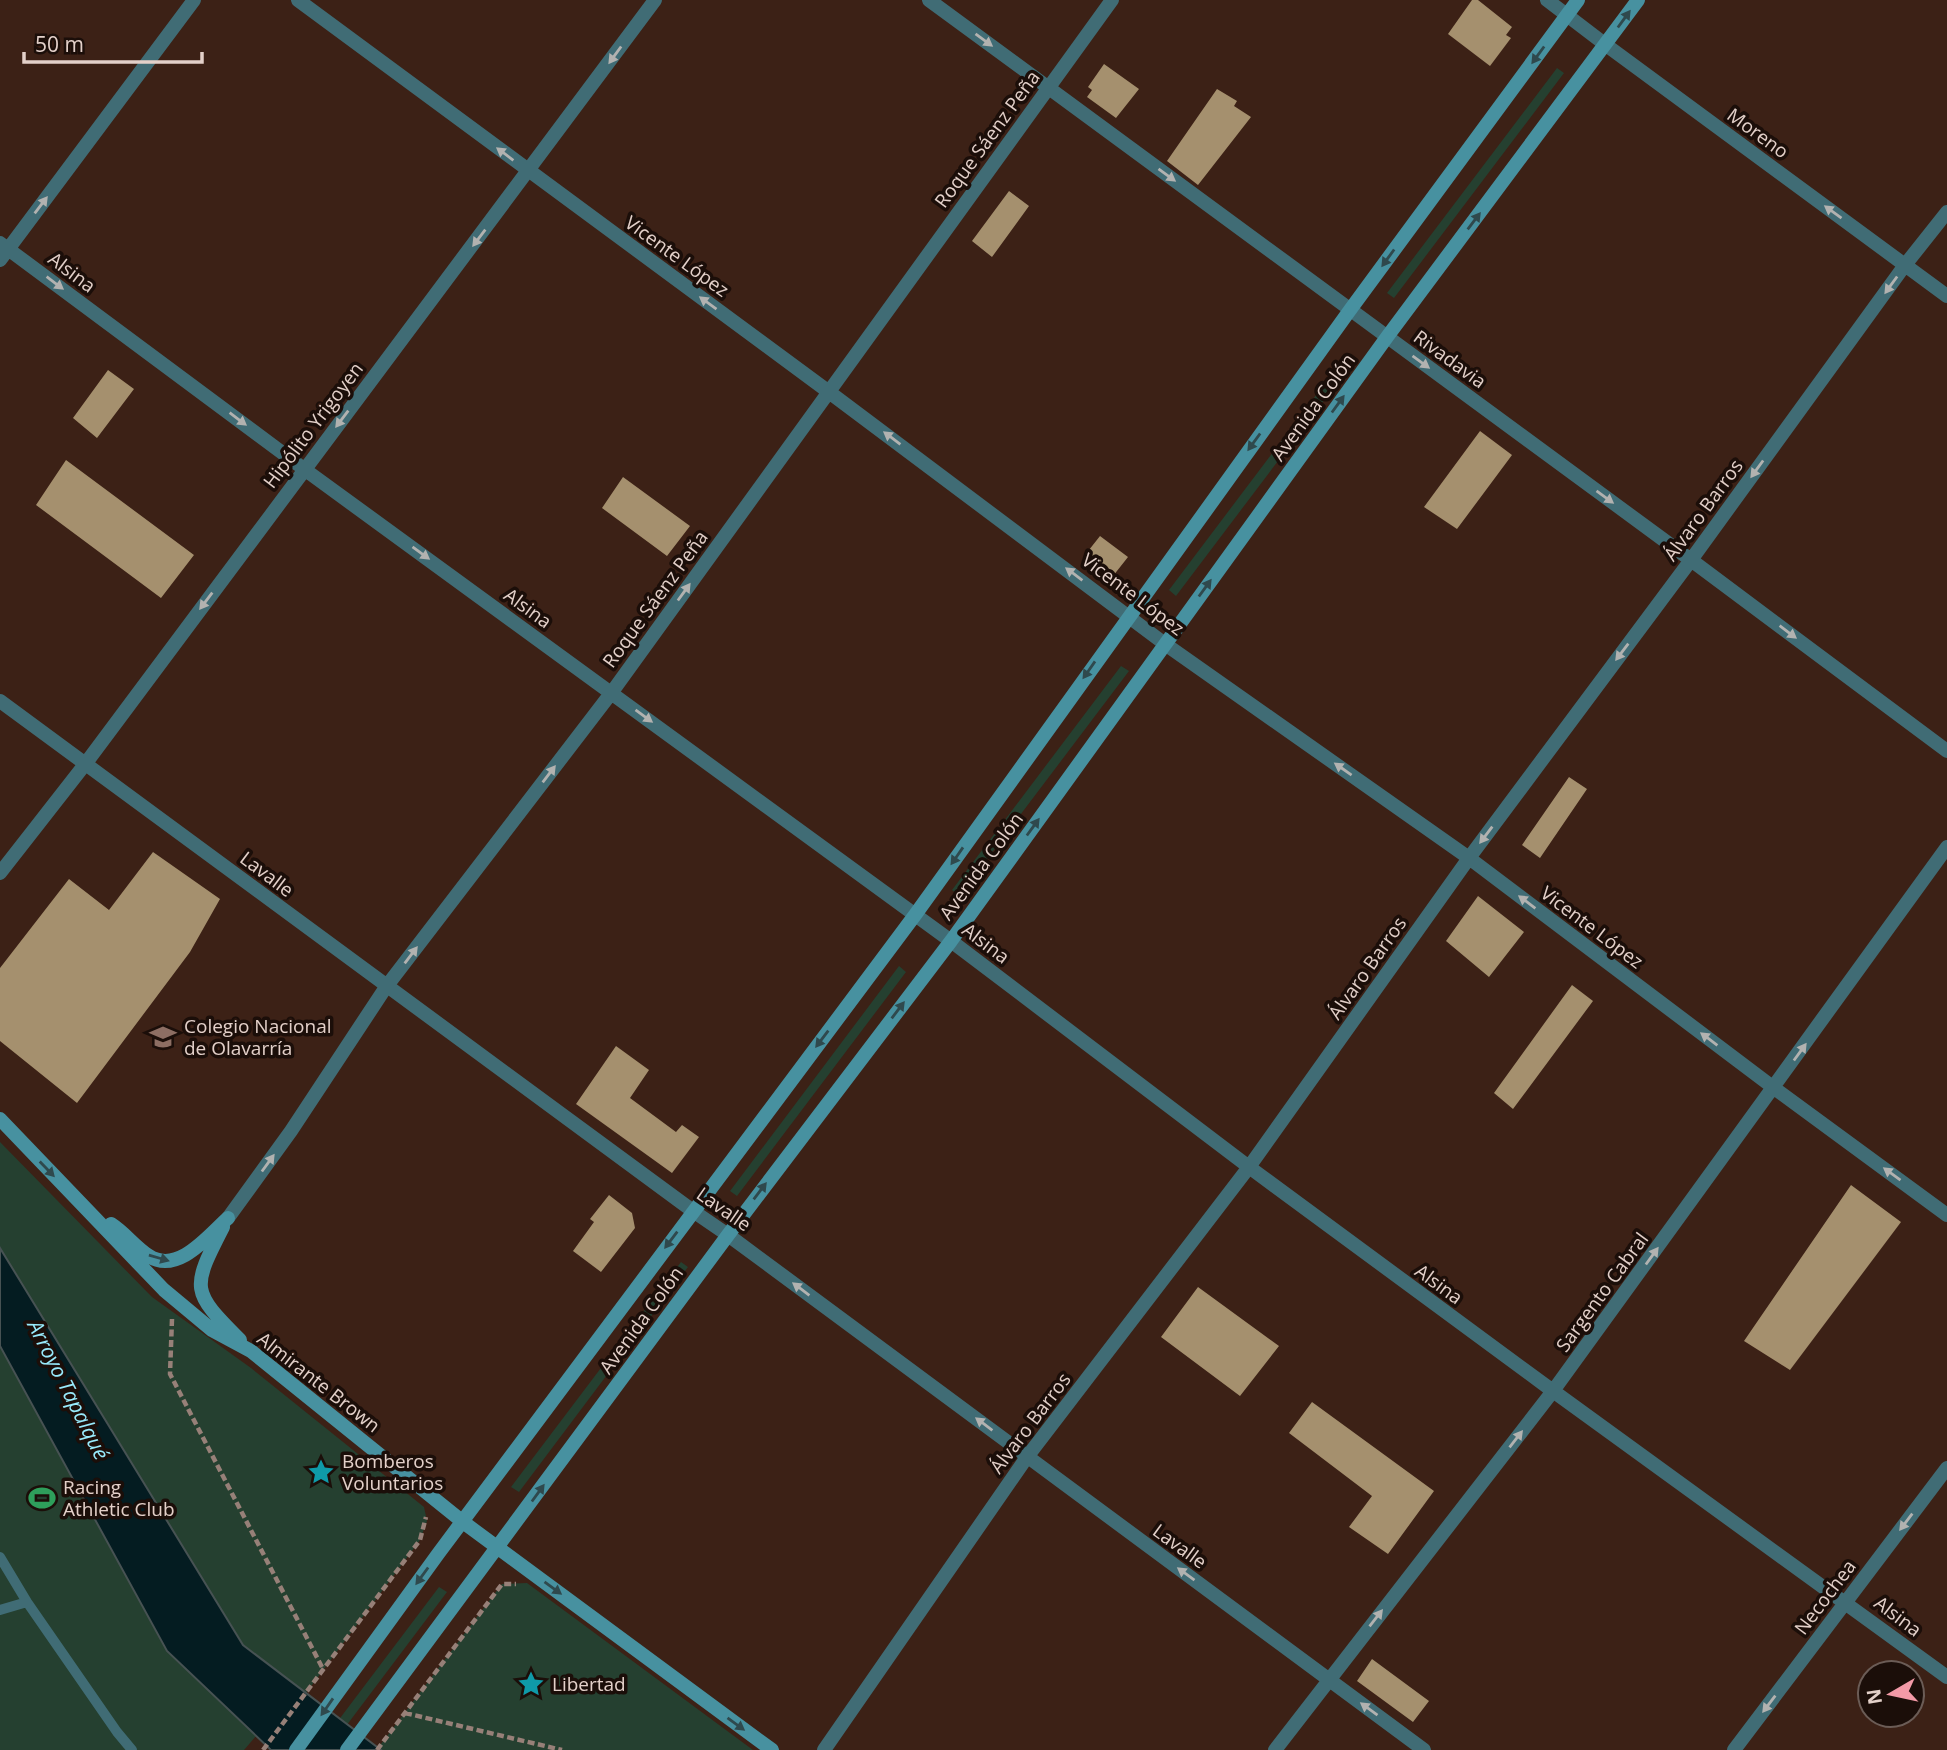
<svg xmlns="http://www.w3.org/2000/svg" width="1947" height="1750" font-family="'Open Sans',sans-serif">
	<rect width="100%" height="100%" fill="#3c2116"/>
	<path fill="#254030" d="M1557,68l7,5 -170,225 -7,-5z
		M1338,366l8,5 -170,225 -7,-6z
		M1121,666l8,5 -170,225 -7,-6z
		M899,966l7,6 -169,224 -7,-5z
		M0,1142l152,155 99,71 173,139 3,14 -7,19 -114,153 -63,-48 -243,-397z
		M681,1262l7,5 -169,225 -8,-5z
		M0,1346l167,305 89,85 -12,14h-244z
		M527,1583l226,167h-372l-3,-2 124,-164z
		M439,1587l8,5 -119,158h-12z"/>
	<path fill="#041c21" stroke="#475253" stroke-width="2" d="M0,1248l243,397 138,105h-110l-104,-99 -167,-305z"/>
	<path fill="#a5906e" d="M1472,0h6l34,27 -6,8 5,3 -21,28 -42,-32z
		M1104,64l35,25 -23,29 -29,-21 5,-7 -4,-3z
		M1217,89l20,12 -3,5 17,11 -53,68 -31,-24z
		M1009,191l20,15 -37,51 -20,-16z
		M108,370l26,19 -37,49 -24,-20z
		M1480,431l32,24 -55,74 -33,-22z
		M66,460l128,95 -33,43 -125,-93z
		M623,477l67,49 -23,30 -65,-48z
		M1100,536l28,21 -15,19 -28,-21z
		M1569,777l18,12 -47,69 -18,-13z
		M153,852l67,47 -30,53 -113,151 -77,-62v-73l69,-89 40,31z
		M1478,896l46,36 -35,45 -43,-36z
		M1572,985l21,16 -80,108 -19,-16z
		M616,1046l33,24 -19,28 46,34 6,-7 17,12 -27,36 -96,-69z
		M1851,1185l50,37 -111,148 -46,-29z
		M609,1195l23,18 3,15 -34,44 -28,-21 21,-29 -4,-3z
		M1198,1287l81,59 -39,50 -79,-59z
		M1312,1402l122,89 -46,63 -39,-27 23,-31 -83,-63z
		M1372,1659l57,42 -16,21 -56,-41z"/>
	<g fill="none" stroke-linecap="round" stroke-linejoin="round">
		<path stroke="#978078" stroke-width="4.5" stroke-dasharray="7 3.5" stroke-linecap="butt" d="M172,1319l-2,55 153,295
			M405,1713l157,37
			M263,1750l157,-210 6,-23
			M377,1750l125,-166h14"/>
		<path stroke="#406c75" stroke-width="10" d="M0,1557l27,45 90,130 15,18
			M0,1610l27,-8"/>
		<path stroke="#406c75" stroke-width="14" d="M298,0l531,392 336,252 304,214 305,230 173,127
			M929,0l762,560 256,191
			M1547,0l59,45 341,251
			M0,243l304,226 647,472 298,226 304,224 394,286
			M0,260l194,-260
			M0,701l693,510 35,24 696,515
			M0,873l86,-110 569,-763
			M228,1218l63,-87 95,-144 226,-295 500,-692
			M824,1750l203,-293 222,-290 220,-309 222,-298 214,-295 42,-53
			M1275,1750l278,-359 394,-544
			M1734,1750l213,-282"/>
		<path stroke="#4791a0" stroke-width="14" d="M0,1119l164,171 48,40 39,21 212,171 309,228
			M111,1224c14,9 24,23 38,32 29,19 60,-21 79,-38
			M223,1227c-32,62 -32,64 17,113
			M296,1750l142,-196 477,-639 435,-605 228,-310
			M347,1750l381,-515 223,-294 436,-604 251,-337"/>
	</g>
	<defs><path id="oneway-solid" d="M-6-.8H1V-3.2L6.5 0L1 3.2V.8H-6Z" transform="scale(1.75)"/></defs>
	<g fill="#2f494d">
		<use href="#oneway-solid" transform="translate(1624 19) rotate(-54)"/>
		<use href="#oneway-solid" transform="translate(1538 55) rotate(126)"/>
		<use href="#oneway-solid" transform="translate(1474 221) rotate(-53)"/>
		<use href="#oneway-solid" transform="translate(1388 258) rotate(126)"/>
		<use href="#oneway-solid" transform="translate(1338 404) rotate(-54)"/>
		<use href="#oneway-solid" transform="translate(1254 442) rotate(126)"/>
		<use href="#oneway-solid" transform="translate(1205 588) rotate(-54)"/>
		<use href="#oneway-solid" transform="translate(1089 670) rotate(125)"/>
		<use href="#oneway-solid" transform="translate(1033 827) rotate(-54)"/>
		<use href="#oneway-solid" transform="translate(957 856) rotate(125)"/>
		<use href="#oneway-solid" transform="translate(898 1010) rotate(-53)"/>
		<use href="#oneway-solid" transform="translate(822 1039) rotate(127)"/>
		<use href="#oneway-solid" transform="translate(47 1169) rotate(46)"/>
		<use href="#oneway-solid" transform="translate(760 1191) rotate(-53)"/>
		<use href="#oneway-solid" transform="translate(671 1240) rotate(127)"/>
		<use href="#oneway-solid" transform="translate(159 1258) rotate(16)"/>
		<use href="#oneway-solid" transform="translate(538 1493) rotate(-54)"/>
		<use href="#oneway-solid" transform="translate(422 1576) rotate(126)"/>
		<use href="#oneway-solid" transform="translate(553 1588) rotate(36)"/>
		<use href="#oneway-solid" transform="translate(327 1707) rotate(125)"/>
		<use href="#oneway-solid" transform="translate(736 1724) rotate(36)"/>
	</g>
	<g fill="#b2b2b0">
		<use href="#oneway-solid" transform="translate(984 40) rotate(36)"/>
		<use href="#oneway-solid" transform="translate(615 55) rotate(126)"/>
		<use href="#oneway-solid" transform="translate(505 154) rotate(-143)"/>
		<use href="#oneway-solid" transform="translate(1167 175) rotate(36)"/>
		<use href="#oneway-solid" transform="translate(41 205) rotate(-53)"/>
		<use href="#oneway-solid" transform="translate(1833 212) rotate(-144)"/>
		<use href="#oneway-solid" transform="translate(479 238) rotate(127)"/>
		<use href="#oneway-solid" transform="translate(55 283) rotate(37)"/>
		<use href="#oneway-solid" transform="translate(1891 285) rotate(126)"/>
		<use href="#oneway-solid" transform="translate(708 303) rotate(-144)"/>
		<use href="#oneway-solid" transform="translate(1421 362) rotate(36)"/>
		<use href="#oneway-solid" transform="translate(238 419) rotate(37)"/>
		<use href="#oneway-solid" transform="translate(342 419) rotate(127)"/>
		<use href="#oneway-solid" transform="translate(892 438) rotate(-143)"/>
		<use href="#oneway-solid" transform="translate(1757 469) rotate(126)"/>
		<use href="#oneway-solid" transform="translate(1605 497) rotate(36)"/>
		<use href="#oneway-solid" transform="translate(421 553) rotate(36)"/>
		<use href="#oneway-solid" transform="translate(1074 574) rotate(-143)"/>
		<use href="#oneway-solid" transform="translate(684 592) rotate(-54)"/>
		<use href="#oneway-solid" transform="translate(206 601) rotate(127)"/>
		<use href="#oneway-solid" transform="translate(1788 632) rotate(37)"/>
		<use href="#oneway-solid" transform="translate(1622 652) rotate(127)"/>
		<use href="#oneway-solid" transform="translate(644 716) rotate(36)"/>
		<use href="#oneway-solid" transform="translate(1343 769) rotate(-145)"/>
		<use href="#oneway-solid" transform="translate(549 774) rotate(-53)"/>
		<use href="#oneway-solid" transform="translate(1486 835) rotate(127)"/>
		<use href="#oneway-solid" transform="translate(1527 902) rotate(-143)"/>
		<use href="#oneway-solid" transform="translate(411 955) rotate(-53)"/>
		<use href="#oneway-solid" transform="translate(1709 1039) rotate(-143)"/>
		<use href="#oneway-solid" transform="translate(1800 1052) rotate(-54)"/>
		<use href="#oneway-solid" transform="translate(268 1163) rotate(-54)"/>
		<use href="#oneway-solid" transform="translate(1892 1174) rotate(-144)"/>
		<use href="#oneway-solid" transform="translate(1652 1256) rotate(-54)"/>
		<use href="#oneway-solid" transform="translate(801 1289) rotate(-143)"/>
		<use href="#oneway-solid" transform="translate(984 1424) rotate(-143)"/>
		<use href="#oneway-solid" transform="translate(1516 1439) rotate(-52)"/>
		<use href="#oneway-solid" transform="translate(1906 1522) rotate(127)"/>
		<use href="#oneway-solid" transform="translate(1186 1574) rotate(-144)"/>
		<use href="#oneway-solid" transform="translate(1376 1618) rotate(-52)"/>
		<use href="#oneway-solid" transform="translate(1769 1704) rotate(127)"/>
		<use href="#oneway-solid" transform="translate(1369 1709) rotate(-144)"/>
	</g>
	<defs>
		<g id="school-bare" transform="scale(2.1)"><path d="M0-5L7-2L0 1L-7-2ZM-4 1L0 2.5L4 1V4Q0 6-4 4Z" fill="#8d6e63" stroke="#1b0e09" stroke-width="2.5" paint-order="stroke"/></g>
		<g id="sight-bare" transform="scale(2.1)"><path d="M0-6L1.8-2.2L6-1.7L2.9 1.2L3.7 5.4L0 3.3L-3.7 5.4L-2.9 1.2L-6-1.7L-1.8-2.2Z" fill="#0f9aa8" stroke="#1b0e09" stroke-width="2.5" paint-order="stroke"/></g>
		<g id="stadium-bare" transform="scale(2.1)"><path d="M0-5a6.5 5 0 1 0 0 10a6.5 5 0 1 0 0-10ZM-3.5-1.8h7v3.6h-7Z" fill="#2e9e5b" stroke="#1b0e09" stroke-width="2.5" paint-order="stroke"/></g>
	</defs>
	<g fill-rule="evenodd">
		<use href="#school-bare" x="163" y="1037"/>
		<use href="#sight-bare" x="321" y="1472"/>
		<use href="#stadium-bare" x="42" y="1498"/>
		<use href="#sight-bare" x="531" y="1684"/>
	</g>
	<g text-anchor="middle" stroke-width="7" stroke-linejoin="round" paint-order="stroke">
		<g font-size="19" fill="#e3d0c9" stroke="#1b0e09">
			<text transform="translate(1758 133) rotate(36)" y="7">Moreno</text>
			<text transform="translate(987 139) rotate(-54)" y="7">Roque Sáenz Peña</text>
			<text transform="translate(677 256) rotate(36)" y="7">Vicente López</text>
			<text transform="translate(72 272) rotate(37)" y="7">Alsina</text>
			<text transform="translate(1450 359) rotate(36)" y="7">Rivadavia</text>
			<text transform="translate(1313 407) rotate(-54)" y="7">Avenida Colón</text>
			<text transform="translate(313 425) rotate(-53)" y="7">Hipólito Yrigoyen</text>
			<text transform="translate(1703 510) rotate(-54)" y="7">Álvaro Barros</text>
			<text transform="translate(1133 594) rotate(37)" y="7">Vicente López</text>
			<text transform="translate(655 599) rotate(-54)" y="7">Roque Sáenz Peña</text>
			<text transform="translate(528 608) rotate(36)" y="7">Alsina</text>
			<text transform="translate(981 866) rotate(-54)" y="7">Avenida Colón</text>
			<text transform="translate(267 874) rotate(37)" y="7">Lavalle</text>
			<text transform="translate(1592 927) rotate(37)" y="7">Vicente López</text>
			<text transform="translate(986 943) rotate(37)" y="7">Alsina</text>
			<text transform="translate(1367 968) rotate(-55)" y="7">Álvaro Barros</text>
			<text transform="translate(724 1209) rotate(35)" y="7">Lavalle</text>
			<text transform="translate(1439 1284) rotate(36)" y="7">Alsina</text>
			<text transform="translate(1602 1292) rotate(-54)" y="7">Sargento Cabral</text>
			<text transform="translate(641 1320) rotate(-54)" y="7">Avenida Colón</text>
			<text transform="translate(319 1382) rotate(38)" y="7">Almirante Brown</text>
			<text transform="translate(1030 1423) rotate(-53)" y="7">Álvaro Barros</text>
			<text transform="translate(1180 1546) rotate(36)" y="7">Lavalle</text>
			<text transform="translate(1825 1597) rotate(-53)" y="7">Necochea</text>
			<text transform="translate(1898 1616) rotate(37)" y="7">Alsina</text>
		</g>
		<g font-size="19" fill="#e3d0c9" stroke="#1b0e09" text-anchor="start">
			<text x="184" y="1033">Colegio Nacional<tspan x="184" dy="22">de Olavarría</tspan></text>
			<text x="342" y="1468">Bomberos<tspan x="342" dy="22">Voluntarios</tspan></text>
			<text x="63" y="1494">Racing<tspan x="63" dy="22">Athletic Club</tspan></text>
			<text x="552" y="1691">Libertad</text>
		</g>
		<g font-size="21" font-style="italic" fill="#98eafb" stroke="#1b0e09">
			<text transform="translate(68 1390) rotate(63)" y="7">Arroyo Tapalqué</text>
		</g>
	</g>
	<g transform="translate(1891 1694) rotate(261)"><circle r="33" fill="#1b0e09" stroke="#6b5c56" stroke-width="2"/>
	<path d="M0-5L12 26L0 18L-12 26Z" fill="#f39aa7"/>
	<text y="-10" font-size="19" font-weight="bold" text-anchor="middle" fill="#e3d0c9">N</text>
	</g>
	<path d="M24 52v10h178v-10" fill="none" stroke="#e3d0c9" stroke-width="3.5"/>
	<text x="35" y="52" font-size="21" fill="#e3d0c9" stroke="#1b0e09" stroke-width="5" paint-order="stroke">50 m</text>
</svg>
